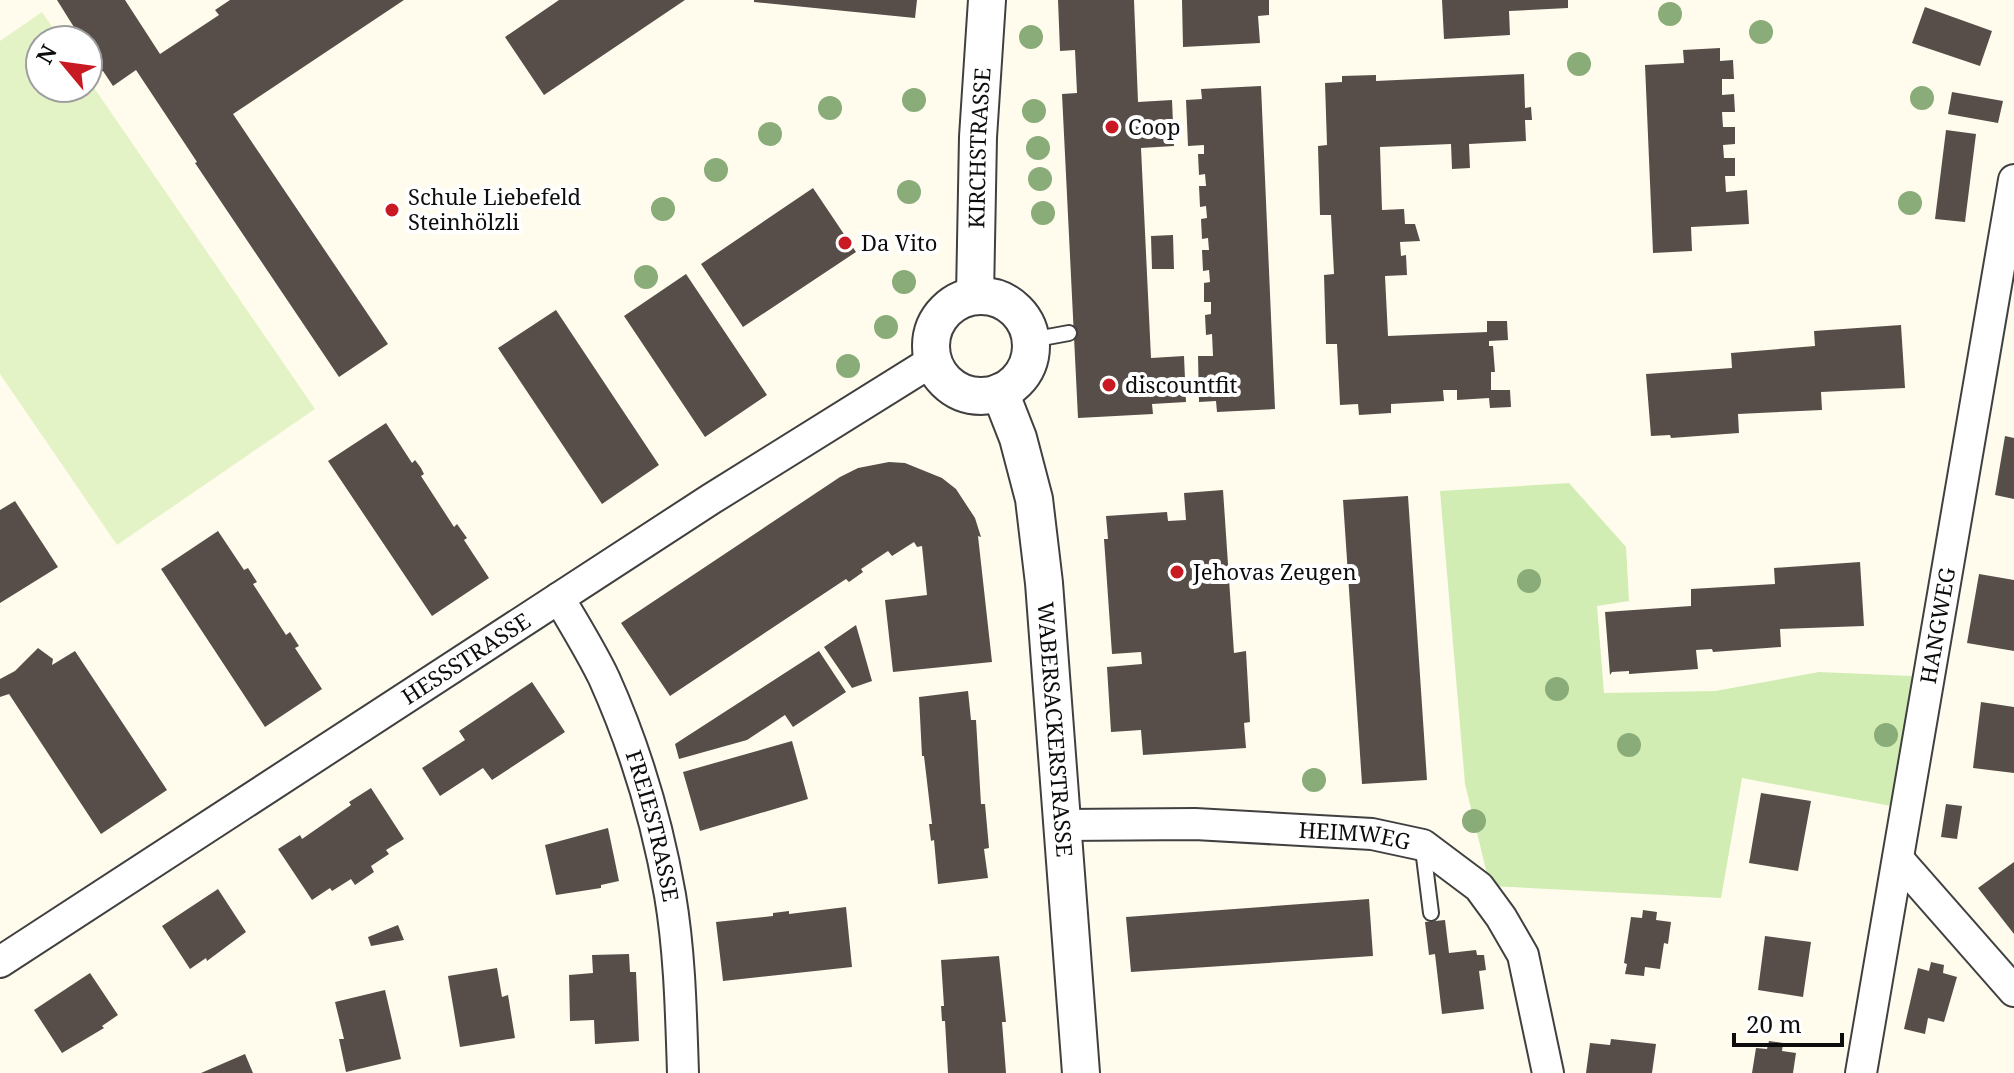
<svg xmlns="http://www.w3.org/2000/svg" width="2014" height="1073" font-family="'Noto Serif',serif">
	<rect width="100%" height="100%" fill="#fffcee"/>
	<path fill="#d2edb4" d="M1569,483l57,64 3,54 -32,5 7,87 111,-2 104,-19 93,4 -21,130 -149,-28 -21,120 -231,-12 -25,-102 -25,-293z"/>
	<path fill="#e4f3c6" d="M42,12l19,28h-21v48h48v-9l227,330 -198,136 -117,-171v-333z"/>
	<path fill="#574e49" d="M57,0h68l35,54 59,-39 -4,-5 15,-10h174l-171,114 155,230 -49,33 -144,-214 2,-1 -61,-92 -23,16 -10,-15 -7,4 -8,-12v-23h-6z
		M559,0h126l-141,95 -39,-58z
		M754,0h163l-2,18 -161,-16z
		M1058,0h76l4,102 34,-2 2,46 -33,2 10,210 33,-2 2,46 -34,2 1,10 -75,4 -16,-324 15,-1 -2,-43 -15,1z
		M1182,0h87v15l-11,1 2,27 -77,4z
		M1442,0h126v8l-59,3 1,24 -66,4z
		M1925,7l67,24 -12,35 -68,-23z
		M1720,48v13l13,-1 1,19h-12v16l12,-1 1,18h-13l1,15h12v17l-12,1 1,13h11v18h-10l1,16 21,-2 2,34 -58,3 1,24 -39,2 -8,-188 39,-2 -1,-13z
		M1524,74l1,34 6,-1 1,13h-7l1,21 -57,3 1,24 -18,1 -1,-25 -71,3 2,63 22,-1 1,15h10l5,17 -20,1 1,14 5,-1 1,20 -22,1 3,60 99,-4v-11h20l1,19 -19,1v5h4l2,26h-4v18h19l1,17 -21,1 -1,-10 -32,2v-10h-14l1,11 -53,3v9l-32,2 -1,-11 -18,1 -3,-61h-11l-2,-69 10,-1 -3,-59h-11l-2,-69 9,-1 -2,-62 17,-1v-6l34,-1v6z
		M1261,86l14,323 -58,3 -1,-11 -17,1 -1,-46h15l-1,-22 -6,1 -1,-20 6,-1v-12h-7v-19l6,-1 -1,-12 -6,1 -1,-21h7l-1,-12 -6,1 -1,-20 6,-1 -1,-12 -6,1 -1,-21h7l-1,-12 -6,1 -1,-21h6v-9l-16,1 -2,-46 16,-1 -1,-10z
		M1952,92l51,9 -5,22 -50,-9z
		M1946,130l30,4 -11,88 -30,-3z
		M813,188l43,64 -113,75 -42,-63z
		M1173,235l1,34h-22l-1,-33z
		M686,274l81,121 -62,42 -81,-121z
		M556,310l103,155 -57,39 -104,-156z
		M1901,325l4,63 -84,4 1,18 -84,4 1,19 -68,5 -1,-3 -19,1 -5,-62 86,-6 -1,-15 84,-7 -1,-15z
		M386,423l26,40 3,-3 6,8 3,6 -3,2 33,51 3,-3 10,14 -3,2 25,38 -57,38 -104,-155z
		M2005,436l9,2v61l-19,-4z
		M889,462l16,1 37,15 14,11 19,29 6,19 -3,-1 14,126 -99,10 -8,-72 42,-5 -5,-49 -5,1 -3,-5 -22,14 -4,-5 -27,18 2,3 -14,10 -3,-3 -176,117 -49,-73 219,-146 18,-9z
		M1223,490l11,163 12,-2 4,71 -6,1 2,25 -103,7 -2,-25 -30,2 -4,-65 35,-3 -1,-12 -29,2 -8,-115h4l-2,-23 61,-4 1,9 18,-1 -2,-27z
		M1408,496l19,284 -65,4 -19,-284z
		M15,501l43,66 -58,36v-93z
		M218,531l26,39 4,-2 9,14 -4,2 33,51 4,-3 9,14 -4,2 27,41 -57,38 -104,-158z
		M1860,562l4,64 -84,3 1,18 -68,5 -1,-3 -16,1 2,19 -69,5v-3l-17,1 -2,3 -5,-63 86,-6v-17l84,-5 -1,-16z
		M1979,574l35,6v71l-47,-8z
		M856,625l16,56 -20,7 -28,-41z
		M38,648l15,11 -1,6 23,-14 92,139 -66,44 -92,-140 -9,3v-18l15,-8z
		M819,651l27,41 -53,35 -8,-12 -38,25 -68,19 -4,-15z
		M532,682l33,50 -73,48 -9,-12 -43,28 -18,-28 43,-28 -6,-9z
		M968,691l3,29h5l5,84h4l4,44 -5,1 4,29 -50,6 -4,-44 -3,1 -2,-17h3l-8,-68h-2l-3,-59z
		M1981,702l33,5v66l-41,-5z
		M792,741l16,58 -108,32 -17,-59z
		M371,788l33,51 -18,11 3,4 -18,12 3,6 -19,13 -4,-6 -19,12 -2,-3 -18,12 -34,-51 22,-14 2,4 49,-34 -2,-3z
		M1761,793l50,8 -13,70 -49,-8z
		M1946,804l16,2 -5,33 -16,-2z
		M608,828l11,53 -18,4v3l-45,7 -11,-50z
		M2014,862v72l-36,-46z
		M218,889l28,43 -39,29 -1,-3 -16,11 -28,-43z
		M1369,899l4,57 -242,16 -5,-55z
		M846,907l6,60 -129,14 -7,-59 57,-6v-3l16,-2v3z
		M1643,910l14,2 -1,8 15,2 -3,22 -4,-1 -4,26 -15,-2 -1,9 -19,-2 2,-10 -3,-1 7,-46 11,1z
		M1445,920l4,33 27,-3 1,5h7l2,15 -7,1 5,38 -42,5 -7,-60 -6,1 -4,-33z
		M398,925l6,15 -33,6 -3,-9z
		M1765,936l46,6 -8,55 -45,-7z
		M629,954l1,18h6l3,69 -44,3 -1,-24 -24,1 -1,-46 24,-2 -1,-18z
		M999,956l7,66h-4l4,51h-58l-3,-52h-3l-1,-15h3l-3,-46z
		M1931,962l13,3 -1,8 14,4 -13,45 -16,-4 -3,16 -21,-5 14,-61 11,3z
		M497,968l5,29 6,-2 7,43 -55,9 -12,-71z
		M90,973l28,42 -16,11 2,2 -42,25 -28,-43z
		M385,990l16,69 -55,13 -7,-33h5l-9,-37z
		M1611,1039l45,5 -4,29h-66l4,-30 20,2z
		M1769,1041l14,2 -1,8 14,2 -3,20h-41l4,-25 11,1z
		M245,1054l8,19h-52z"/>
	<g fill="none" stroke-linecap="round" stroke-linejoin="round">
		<g stroke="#404040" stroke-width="18">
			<path id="service" d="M1031,340l38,-7
				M1423,849l8,64"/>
		</g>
		<g stroke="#404040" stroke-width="34">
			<g id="minor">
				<path id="s1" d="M559,598c15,26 32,53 45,80 31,69 53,143 66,217 10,59 11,119 13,178"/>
				<path id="s2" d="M1063,825l132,-1 177,10 51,11 56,42 22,30 22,38 25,118"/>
				<path d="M1898,859l116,132"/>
				<path id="s3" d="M0,962l711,-463 223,-139"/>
				<path id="s4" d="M1861,1073l153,-893"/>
			</g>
		</g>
		<g stroke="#404040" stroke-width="40">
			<g id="tertiary">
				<path id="s5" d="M975,296l3,-159 9,-137"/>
				<circle cx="981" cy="346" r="50"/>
				<path id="s6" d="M1000,392l18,46 16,61 10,84 37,490"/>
			</g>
		</g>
		<use href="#service" stroke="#fff" stroke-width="14"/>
		<use href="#minor" stroke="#fff" stroke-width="30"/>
		<use href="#tertiary" stroke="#fff" stroke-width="36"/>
	</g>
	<g fill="#89ac78">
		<circle cx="1670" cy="14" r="12"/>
		<circle cx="1761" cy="32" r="12"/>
		<circle cx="1031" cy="37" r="12"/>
		<circle cx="1579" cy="64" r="12"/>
		<circle cx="1922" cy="98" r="12"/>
		<circle cx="914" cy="100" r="12"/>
		<circle cx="830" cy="108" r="12"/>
		<circle cx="1034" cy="111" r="12"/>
		<circle cx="770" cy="134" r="12"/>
		<circle cx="1038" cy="148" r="12"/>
		<circle cx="716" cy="170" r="12"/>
		<circle cx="1040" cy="179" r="12"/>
		<circle cx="909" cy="192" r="12"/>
		<circle cx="1910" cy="203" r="12"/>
		<circle cx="663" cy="209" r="12"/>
		<circle cx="1043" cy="213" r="12"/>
		<circle cx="646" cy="277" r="12"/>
		<circle cx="904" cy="282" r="12"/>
		<circle cx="886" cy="327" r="12"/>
		<circle cx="848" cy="366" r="12"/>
		<circle cx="1529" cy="581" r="12"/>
		<circle cx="1557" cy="689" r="12"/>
		<circle cx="1886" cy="735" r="12"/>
		<circle cx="1629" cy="745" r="12"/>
		<circle cx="1314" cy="780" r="12"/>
		<circle cx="1474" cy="821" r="12"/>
	</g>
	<g fill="#c91922" stroke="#fff" stroke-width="3">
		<circle cx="1112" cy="127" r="8"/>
		<circle cx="392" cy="210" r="8"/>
		<circle cx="845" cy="243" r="8"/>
		<circle cx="1109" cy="385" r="8"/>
		<circle cx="1177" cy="572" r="8"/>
	</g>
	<g text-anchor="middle" stroke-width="8" stroke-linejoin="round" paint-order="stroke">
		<g font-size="22" fill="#0d0d0d" stroke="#fff" text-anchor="start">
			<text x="1128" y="135">Coop</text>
			<text x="408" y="205">Schule Liebefeld<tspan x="408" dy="25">Steinhölzli</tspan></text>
			<text x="861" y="251">Da Vito</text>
			<text x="1125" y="393">discountfit</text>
			<text x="1193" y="580">Jehovas Zeugen</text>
		</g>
		<g font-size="22" fill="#0d0d0d" stroke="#fff">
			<text dy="8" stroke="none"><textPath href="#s5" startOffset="148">KIRCHSTRASSE</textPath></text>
			<text dy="8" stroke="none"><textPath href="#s4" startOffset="454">HANGWEG</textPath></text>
			<text dy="8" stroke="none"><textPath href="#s3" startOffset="556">HESSSTRASSE</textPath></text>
			<text dy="8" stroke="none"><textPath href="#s6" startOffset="344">WABERSACKERSTRASSE</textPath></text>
			<text dy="8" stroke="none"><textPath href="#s1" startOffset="248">FREIESTRASSE</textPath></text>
			<text dy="8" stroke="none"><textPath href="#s2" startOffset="292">HEIMWEG</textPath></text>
		</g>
	</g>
	<g transform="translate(64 64) rotate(299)"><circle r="38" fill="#ffffff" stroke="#9e9e9e" stroke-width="2"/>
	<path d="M0-6L14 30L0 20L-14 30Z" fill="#c91922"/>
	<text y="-12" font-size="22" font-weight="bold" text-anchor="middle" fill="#0d0d0d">N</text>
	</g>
	<path d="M1734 1033v12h108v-12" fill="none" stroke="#0d0d0d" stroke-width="4"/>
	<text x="1746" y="1033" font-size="24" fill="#0d0d0d" stroke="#ffffff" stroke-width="6" paint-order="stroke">20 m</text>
</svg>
